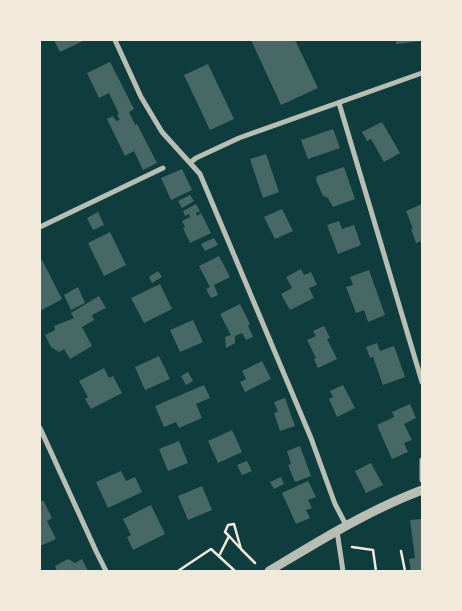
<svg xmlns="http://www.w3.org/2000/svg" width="462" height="611" font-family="'DM Sans',sans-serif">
	<rect width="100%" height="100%" fill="#0f3d3e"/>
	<path fill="#486865" d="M54,40h31l-25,12z
		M251,40h44l23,48 -37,17z
		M396,40h25v1l-25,3z
		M110,62l24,47 -5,3 6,13 2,-1 20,39 -14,7 -9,-19 -9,5 -18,-37 6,-3 3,5 4,-1 -3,-5 2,-1 -10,-21 -10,5 -12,-25z
		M208,64l26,55 -24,11 -26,-55z
		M382,122l18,31 -16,9 -13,-23 -4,2 -5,-9z
		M333,129l7,19 -32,11 -7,-19z
		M266,154l13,38 -16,6 -13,-39z
		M344,167l11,32 -22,8 -5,-9 -5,-2 -7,-16 1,-4z
		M182,169l10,21 -21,10 -10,-22z
		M190,195l4,6 -12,7 -4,-7z
		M196,204l4,7 -4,2 1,3 4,-3 10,20 -21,10 -7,-15 2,-1 -3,-6 8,-4 -1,-3 -4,2 -2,-5z
		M422,204v37l-6,2 -5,-14h2l-7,-18z
		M282,209l11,22 -18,8 -11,-22z
		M98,212l6,13 -11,5 -6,-12z
		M339,221l3,8 12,-4 7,20 -23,9 -11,-29z
		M110,232l16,33 -22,11 -16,-33z
		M214,238l4,7 -13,6 -4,-7z
		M219,256l11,21 -16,8 4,10 -7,3 -5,-9 4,-2 -11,-21z
		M42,260l20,39 -22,12v-50z
		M301,269l3,6 7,-3 6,13 -8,3 5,10 -24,12 -9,-16 11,-6 -6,-11z
		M369,270l16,45 -17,7 -4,-12 -8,3 -10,-26 7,-2 -3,-8z
		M158,271l4,6 -10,6 -3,-6z
		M160,284l12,25 -28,14 -13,-25z
		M78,287l7,16 -14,7 -7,-15z
		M99,296l7,12 -14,7 2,5 -12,7 10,19 -22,13 -6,-10 -5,3 -8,-5 -6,-12 10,-5 -1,-4 20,-8 -3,-5z
		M240,304l10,20 -2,2 5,11 -7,3 -4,-7 -7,3v7l-9,5 -1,-11 6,-2 -11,-21z
		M193,320l10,22 -23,10 -10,-22z
		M324,326l6,12 -3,1 10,20 -19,9 -4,-9 2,-1 -9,-18 9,-4 -3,-5z
		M377,343l3,8 14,-5 11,31 -22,8 -10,-28 -3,1 -4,-11z
		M159,356l11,23 -25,11 -10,-23z
		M262,361l9,18 -26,13 -5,-10 6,-3 -4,-8z
		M104,368l5,10 4,-2 9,17 -31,16 -6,-10 3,-2 -9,-16z
		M188,372l5,9 -7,4 -5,-9z
		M204,385l6,13 -14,6 6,14 -23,10 -3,-6 -12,5 -9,-21z
		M343,385l12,23 -18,9 -8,-18 4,-2 -3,-6z
		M285,398l10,28 -15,5 -6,-18 4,-1 -4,-10z
		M410,404l6,14 -12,6 8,16 -8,3 4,9 -16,7 -15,-34 17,-8 -2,-5z
		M232,430l10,22 -24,11 -10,-22z
		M179,441l9,22 -20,8 -9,-22z
		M300,446l11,30 -16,6 -7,-17 3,-1 -4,-13z
		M247,461l5,10 -10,4 -5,-10z
		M371,463l12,22 -17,8 -11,-22z
		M121,471l5,10 9,-4 7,15 -34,16 -12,-26z
		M281,477l3,7 -10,5 -4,-7z
		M308,481l8,16 -8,3 4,8 -6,2 4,8 -14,6 -14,-31z
		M202,486l10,24 -24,10 -10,-24z
		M43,500l9,18 -5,3 9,18 -16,7v-44z
		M151,505l14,29 -32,16 -6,-13 4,-2 -8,-16z
		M422,519v52h-11l-2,-12 6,-1 -5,-38z
		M68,559l7,4 7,-4 6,12h-31l-2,-5z"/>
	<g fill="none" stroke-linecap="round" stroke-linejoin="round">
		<path stroke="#f1e9da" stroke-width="2.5" d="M229,536l11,12
			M352,547l21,3 3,21
			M401,551l4,20
			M219,556l10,-20 -4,-4 3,-7 6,-1 7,25 14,14
			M178,571l33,-22 24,22"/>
		<path stroke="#b8beb3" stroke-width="5" d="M115,40l26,57 21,35 38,42 111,264 24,66 11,21
			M339,103l83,279
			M191,162l5,-4 43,-20 183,-65
			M40,227l123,-59
			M40,428l56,123 10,20
			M422,460v20
			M337,531l6,40"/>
		<path stroke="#b8beb3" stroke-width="9" d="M269,571c50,-30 98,-60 153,-81"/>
	</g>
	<rect width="462" height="611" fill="none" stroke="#f1e9da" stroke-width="82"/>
</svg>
